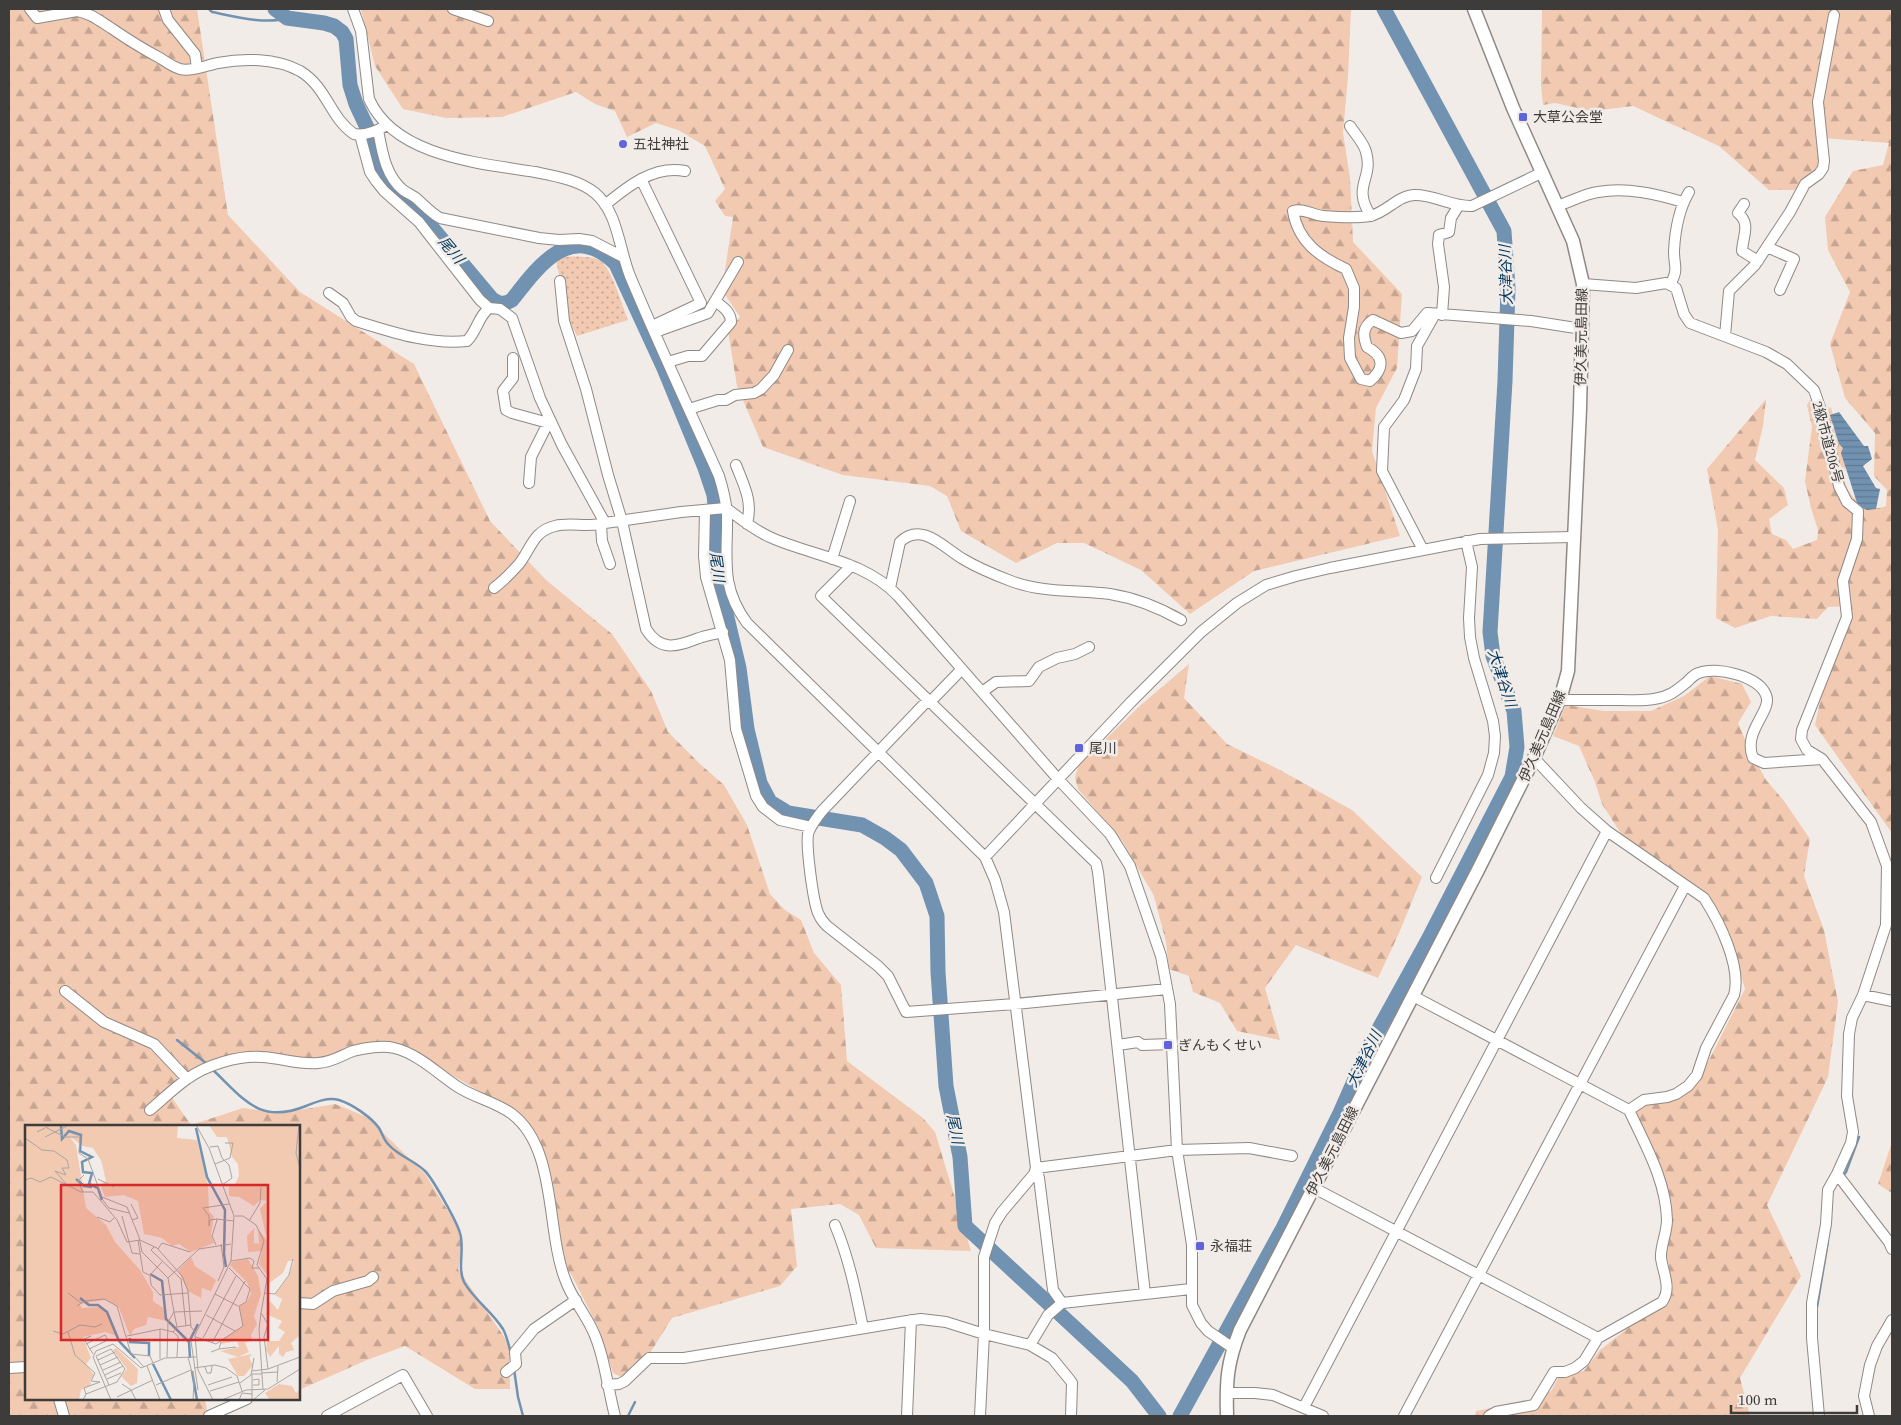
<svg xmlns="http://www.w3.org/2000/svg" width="1901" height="1425" font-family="'Source Serif 4','Noto Sans JP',serif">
	<defs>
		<pattern id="grass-dots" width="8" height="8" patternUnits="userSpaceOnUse" patternTransform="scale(1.25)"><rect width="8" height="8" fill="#f2c9b1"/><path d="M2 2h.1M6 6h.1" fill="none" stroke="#c5a491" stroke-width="1.8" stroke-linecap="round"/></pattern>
		<pattern id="forest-firs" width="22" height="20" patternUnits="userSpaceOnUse" patternTransform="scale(1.25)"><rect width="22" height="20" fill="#f2c9b1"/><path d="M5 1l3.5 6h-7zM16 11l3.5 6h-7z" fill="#c5a491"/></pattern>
		<pattern id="water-rules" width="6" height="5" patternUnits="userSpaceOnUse" patternTransform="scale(1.25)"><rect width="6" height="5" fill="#7292b1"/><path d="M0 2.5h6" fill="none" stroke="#5f7891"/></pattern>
	</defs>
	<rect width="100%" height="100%" fill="#f2ece8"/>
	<path fill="url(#grass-dots)" d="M560,257c12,0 28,-2 39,3 13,7 23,46 29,60l-51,16 -9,-18 -12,-58z"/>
	<path fill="url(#forest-firs)" d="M9,9h188l31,206 72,77 114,72 76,157 56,59 66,54 39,57 17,41 32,32 24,21 23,40 23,69 15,16 16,10 13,33 27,32 6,76 76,57 12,14 36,119 -95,-3 -17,-33 -19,-11 -49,5 6,57 -17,20 -108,32 -40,64 -19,-9 -14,-44 -28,-55 -19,-19v-33l-17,-89 -47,-37 -73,-42 -42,-12 -54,18 -87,-1 -64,33 23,33 52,-17 39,5 53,-9 32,13 58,57 33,53 4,23 -4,19 51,75 1,45h-35l-70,-43 -38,14 -68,30v-264h-273v273h179l3,17h-199z
		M361,9h990l-3,67 -5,57 7,45 3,64 49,52 -5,74 -21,40 -4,43 28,85 -146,35 -64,43 -49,-44 -57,-27h-27l-41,20 -55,-32 -14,-35 -17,-10 -87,-11 -80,-28 -26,-61 -9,-55 12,-14 -18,-27 11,-73 -8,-1 -10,-15 10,-12 -20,-43 -27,-16 -22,-7 -29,14 -12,-26 -20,-7 -19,-12 -74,25 -56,1 -43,-9 -28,-43z
		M1542,9h350v824l-77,-108 12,-55 19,-64 -18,1 -11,12 -46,-3 -36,12 -19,-10 2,-88 -11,-61 59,-70 -3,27 -8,34 29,28 4,17 -19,14 3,15 14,6 7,9 24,-9 1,-10 -7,-22 -6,-27 7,-54 -5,-22 3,-5 21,8c4,14 13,29 15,44 2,10 -4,25 0,34 7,16 24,27 40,20l1,-16 -13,-14 1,-43 -30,-35 -15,-54 20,-52 -22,-42 -3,-33 28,-46 30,-6 6,-22 -66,-5v27l-29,25h-25l-50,-44 -86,-40 -41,5 -37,-8 -12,2 -2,-20z
		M1189,664l-5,34 43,46 53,26 72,40 70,67 -23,56 -21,45 -82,-33 -31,43 15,52 -43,-9 -17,-28 -27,-11 -4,-16 -20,-7 -3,-27 -12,-46 -31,-54 -45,-53 -3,-12 4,-12 63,-61z
		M1710,676l32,8 9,18 -13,21 11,26 17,31 18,21 26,38 -6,37 20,54 14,72 -10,75 -61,128 34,71 -61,102 10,38h-275l1,-5 58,-11 17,-9 8,-14 25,-6 15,-20 67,-53 7,-11 -8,-38 -1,-69 -31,-67 14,-10 30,-6 25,-23 43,-85 -11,-37 -25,-58 -87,-59 -20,-31 -7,-22 -16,-36 -26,-10 13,-31 38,6h47l33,-15z
		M1892,1142v51l-14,-9z"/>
	<path fill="url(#water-rules)" d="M1839,412l25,34h4l4,13 -9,7 13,22 4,1 -4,20 -9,1 -9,-4 -17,-53 2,-5 -4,-4 -9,-29z"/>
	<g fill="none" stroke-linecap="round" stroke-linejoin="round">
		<path stroke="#7292b1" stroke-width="2.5" d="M209,9l3,3c21,4 54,13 75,6
			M177,1040l30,24
			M212,1069c32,30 47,56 94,37 10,-4 21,-9 33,-6 13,4 32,17 40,28 3,5 5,12 9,16 10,12 26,16 37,27 8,8 32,51 35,62 5,16 -3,34 4,49 10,18 28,29 39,47 4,7 6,17 8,25
			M1842,1177l4,-5 13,-35
			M1817,1307l11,-66
			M514,1369l4,28 5,19
			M628,1416l7,-14"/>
		<path stroke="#7292b1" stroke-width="15" d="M275,9l12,9 37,5 10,3 8,6 4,7 4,46 6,19 15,32 6,28 5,13 14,16 22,18 74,88c8,5 12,6 20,1 27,-35 60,-80 104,-36l47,102 42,102 9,27 2,20 -2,48 25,105 8,61 13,54 10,19 18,11 74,12 23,13 16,12 25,33 11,33 1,56 8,114 14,71 5,69 167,155 27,35
			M1180,1416l103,-188 57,-115 30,-68 58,-105 84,-163 5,-30 -3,-36 -21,-55 -3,-24 15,-251 3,-93 -4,-57 -120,-222"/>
		<g stroke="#8f8986" stroke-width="12">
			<path id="minor" d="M30,9l7,9 40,-7c13,2 23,10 34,17 16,11 32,21 49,30 6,4 13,9 20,11 11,3 27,-4 38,-6 25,-5 58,-5 82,8 27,16 30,47 54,63 11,2 23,-3 33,-9
				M164,9l4,11 27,34 2,14
				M353,9l8,22 8,68c26,58 111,64 166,73 20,4 44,8 60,21 23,19 24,56 35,83 28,67 59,133 89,200 4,13 7,25 8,38 1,43 -8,71 20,109l238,234 146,-155 70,-70 36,-29 29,-18 30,-9 34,-8 150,-29 94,-2
				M453,9l35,12
				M1350,126c5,8 14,17 16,26 8,27 -15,34 5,64
				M378,130c4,21 7,45 25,60 4,3 9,5 13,8 8,7 15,15 24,20l99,20 20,2 20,-1 13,2 31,16
				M360,135l10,37 6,9 8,10 35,31 61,78 9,8 11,1 12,9 28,80 22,47 43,78 76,-11 45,-4c15,11 29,23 46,30 42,18 93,23 126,58l160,183 52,55 20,32 31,90 9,48 7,146 15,95v60l9,18 7,8 25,17
				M641,179l60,124 -49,23
				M1744,204l-6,9c13,11 5,22 4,38l16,10
				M605,205c23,-19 49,-40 80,-34
				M1557,206c13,-4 27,-12 41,-14 29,-5 58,2 85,10
				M1767,247l27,12 -14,31
				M560,281l4,40 22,68 22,86 14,46 24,108c15,24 32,17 53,9 8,-3 16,-4 24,-6
				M1583,284l53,4 30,-5 10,5 8,26 6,9 76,29 21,12 27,26 9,26 16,70 8,16 11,9 -1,28 -14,42 4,36 -45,113 -1,9 6,11 15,9 49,63 16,44 -1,59 -23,70 -11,23 -3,16 -2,62 6,36 -2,11 -14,31 52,68 3,7
				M1670,285c9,-17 4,-17 4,-34 1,-20 5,-42 15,-59
				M329,293l14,10 8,14 5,4c36,11 73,24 111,20 10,-10 11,-24 22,-33
				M1427,313l-15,18 -11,2 -28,-13c-11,7 -10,16 -6,27 17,9 18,21 3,34l-9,-2 -11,-21 -1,-20 5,-31v-19l-8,-19c-26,-12 -48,-27 -53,-58 12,-3 19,4 30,5 13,1 34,2 47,0 16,-3 28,-21 45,-21 20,0 38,12 57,11l69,-33
				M1428,313l103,8 51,8
				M1442,315l2,-28 -6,-43 1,-9 10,-3 2,-14 8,-13
				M655,332l53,-19 30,-51
				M1725,336l4,-45 26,-26 35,-53 15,-28 14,-10 4,-6 1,-7 -6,-59 16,-87
				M513,358v20l-10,13 3,19 6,3 40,11
				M668,362l20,-6h14l29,-34c0,-10 -8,-15 -16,-21
				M689,409l29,-9h8l9,-5 19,-2 7,-4 13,-14 14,-25
				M736,465c8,21 17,36 11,59
				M529,483l2,-26 17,-34
				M705,510l-1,46 2,21 24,83 6,69 20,67 7,11 17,13 31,7
				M601,524l1,17 8,23
				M1423,550l-41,-79 2,-44 20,-27 12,-31 1,-23 18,-32
				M832,559l18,-58
				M851,566l-30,30 275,267 2,9 47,422
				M494,588c9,-7 17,-15 25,-24 12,-15 14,-33 36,-38 16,-4 33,2 50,-3
				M890,588l10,-46c22,-21 44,6 63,17 15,9 32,16 48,22 31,12 66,9 99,13 25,4 48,13 71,26
				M982,692l14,-10 33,-1 10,-14 18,-9 18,-4 14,-7
				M928,700l-106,111c-5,7 -12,15 -14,23 -2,14 5,66 10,79 2,5 5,9 9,13l51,40 10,10 18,36 109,-8 152,-15
				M1559,700c21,0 41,0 61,0 12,0 23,1 34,-1 15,-2 22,-8 33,-17 3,-3 7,-8 12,-9 17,-7 60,3 67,22 7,16 -24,36 -13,63l11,5 58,-4
				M930,702l32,-33
				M1436,878l52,-103 6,-22 1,-17 -2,-15 -19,-63 -4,-21 -1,-19 3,-51 -6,-26
				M65,991l39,31 50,22 33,35
				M1863,995l29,6
				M1413,996l216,114
				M1118,1045l20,-3 4,3 30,-1
				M150,1110c12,-10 24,-22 37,-31 19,-14 52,-24 75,-22 19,1 37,8 56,6 15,-1 22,-7 35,-12 11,-3 30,-6 41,-3 25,6 44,26 64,39 17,11 38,15 54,27 45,34 34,116 53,165 6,18 19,33 27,50 12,24 16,61 23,87
				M1314,1188l284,150
				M835,1225c14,33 21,68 28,103
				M299,1303l14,1 20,-13 35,-10 5,-4
				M1062,1303l-9,-13 -14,-112 -3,-10 141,-18 72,-2 43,8
				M1030,1345l18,-30 14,-12 129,-14
				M9,1368l17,-1
				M506,1372l10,-8 -1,-12 19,-23 42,-29
				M607,1385l12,-1 6,-3 24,-23h35l223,-37 14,-2 25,3 38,12 46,11 22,13 18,22 2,3 -1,33
				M1227,1393h28l18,2 50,21
				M59,1399l5,17
				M1304,1407l303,-576
				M209,1416l38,-17
				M327,1416l76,-41 24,41
				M907,1416l4,-96
				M980,1416l4,-82v-77l11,-34 7,-11 32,-38 2,-6 -32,-256 -9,-32 -10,-23
				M1404,1416l281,-530
				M1489,1416l7,-4 38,-7 20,-33h11l10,-4 9,-7 14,-23 64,-36c10,-14 1,-29 -1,-44 -1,-11 6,-25 6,-38 -1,-40 -22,-75 -38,-110l15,-10 23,-3 9,-3 12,-8 9,-11 9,-27 28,-53c8,-28 -15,-74 -30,-97l-97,-67 -26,-23 -47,-50
				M1819,1416l-7,-78v-35l14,-79 2,-34 9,-16
				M1869,1416l-5,-20 6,-31 7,-19 15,-26"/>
		</g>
		<g stroke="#8f8986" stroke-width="15">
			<path id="major" d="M1227,1416c-1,-35 0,-53 13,-86l239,-462 55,-110 27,-62 7,-25 12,-262 3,-125 -10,-43 -60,-133 -39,-99"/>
		</g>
		<use href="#minor" stroke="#fff" stroke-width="10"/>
		<use href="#major" stroke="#fff" stroke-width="12"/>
	</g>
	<g fill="#5f64dc" stroke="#f2ece8" stroke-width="2">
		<rect x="1518" y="112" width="10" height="10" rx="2.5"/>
		<circle cx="623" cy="144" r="5"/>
		<rect x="1074" y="743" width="10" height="10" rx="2.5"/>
		<rect x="1163" y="1040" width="10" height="10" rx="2.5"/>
		<rect x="1195" y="1241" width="10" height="10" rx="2.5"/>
	</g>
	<g text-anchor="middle" stroke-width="5" stroke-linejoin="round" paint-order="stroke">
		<g font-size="14" fill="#3e3c3a" stroke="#f2ece8" text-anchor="start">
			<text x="1533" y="122">大草公会堂</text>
			<text x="633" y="149">五社神社</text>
			<text x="1089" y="753">尾川</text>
			<text x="1178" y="1050">ぎんもくせい</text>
			<text x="1210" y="1251">永福荘</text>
		</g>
		<g font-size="14" fill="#3e3c3a" stroke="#f2ece8">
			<text transform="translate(1581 337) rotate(-89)" y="5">伊久美元島田線</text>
			<text transform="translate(1828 442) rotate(75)" y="5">2級市道206号</text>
			<text transform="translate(1542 736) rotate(-67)" y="5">伊久美元島田線</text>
			<text transform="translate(1332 1151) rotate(-63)" y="5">伊久美元島田線</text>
		</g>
		<g font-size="15" font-style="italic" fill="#00365e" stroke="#f2ece8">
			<text transform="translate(451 250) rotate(50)" y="5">尾川</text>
			<text transform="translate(1506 275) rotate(-92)" y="5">大津谷川</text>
			<text transform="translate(717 567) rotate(82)" y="5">尾川</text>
			<text transform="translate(1502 678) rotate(72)" y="5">大津谷川</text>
			<text transform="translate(1364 1059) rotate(-64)" y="5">大津谷川</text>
			<text transform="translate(955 1129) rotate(79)" y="5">尾川</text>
		</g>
	</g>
	<g transform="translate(25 1125)">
		<rect width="275" height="275" fill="#f2ece8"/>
		<path d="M0,0h165l-12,1 -1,12 20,2 11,45 1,26 5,6 -3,17 3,9 -23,9 -12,-8 -7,2 -10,-8 -18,-4 -6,-33 -14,-6 -19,2 -5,-12 6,-4 -5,-21 -8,-12 -10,-2 -14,-10 7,9 10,63 20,17 9,17 25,28 13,22v9l10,7 4,13 -19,-4 -2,8 -12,4 -4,7 -11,-28 -5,-4 -8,-4 -27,4 3,4 19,-1 10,12 6,17 -12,-4 -22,5 8,21 -5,6 8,11 -4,5 1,5 -10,5 -2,10h-54zM184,0h91v210l-9,8 3,7 -8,2 -3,5 -4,-3v-8l-9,11 -4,-7 1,-9h12l6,-9 -7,-4 4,-7 -16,-7 4,-13 8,9 4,-11 -7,-4 14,-19 5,-15h-6l-5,12 -15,11v-8l-9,-12 3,-13 -14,1 -1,-16 7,-8v15l5,1 -1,-15 9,11 -7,-31 7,-8 -7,-1 -6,6 -15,-9 -10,-1v-10l6,-2 4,-8 -1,-12 -6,-7 -5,-20h-10zM166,132l4,9 21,14 -5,11 -9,-3 -1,10 -13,-7 -10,-21zM223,134l10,17 3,18 -7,22 3,8 -6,11 1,5 -7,3 4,9 -11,5 -18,-6 19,-4 -2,-6 -16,3 1,-5 21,-13 -4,-20 8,-4 4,-9 -4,-11 -17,-17 2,-3zM91,223l22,21 -1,14 -6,3 -10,-10 6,-7 -14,-19zM227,229l-3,4 4,7 -9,11h-6l-10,-17zM254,259l13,2 4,7 4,-4v11h-30l-5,-7z" fill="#f2c9b1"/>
		<path fill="none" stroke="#7292b1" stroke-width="2.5" d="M36,1l1,13 7,-8 12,4 -1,16 12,6 -10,5 1,10 9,1 -3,11 9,4 4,12M171,3l11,49 18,33 -1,44 2,13M51,54l8,7 8,1M125,149l12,7 4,38 23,23M55,173l9,7h9l9,7 12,29 16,17M105,213v4l19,1v13M165,233l-1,-16 9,-18M128,239l18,36M167,246l5,29"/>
		<path fill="none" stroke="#aaa6a2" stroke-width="1" d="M171,0l13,23 25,68 -3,45 -36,74 3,35 15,30M274,0l-3,28 4,15M22,3l18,9h15l-1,16 9,6 14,38 25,10 12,30 3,15 26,26 31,-29 32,-5M12,7l14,-7M20,12l24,-12M0,13l17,12 12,1 13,9 2,8h-7l4,7 -11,-4 13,15M185,22l8,-1 4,12 7,7 3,13 -10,7M190,39l15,-6 3,-15h-8M73,54l16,8M0,55l6,-2 9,4 11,-5 30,15h12l7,8M58,67l-5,-11 6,-6M77,74l7,9 20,5M75,75l17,20 10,22 13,-2 17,8 25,28 6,15 3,36 4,5M106,79l7,14 -6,2M178,83l6,8v10l1,-6 7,-1M178,83l26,-4M97,91l10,37 8,1M210,91h8l13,9 8,16 -7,24 10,14 -6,34 7,11 -4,13 4,32M72,92l13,5 4,-4M191,94l18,2M224,96l11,-18 1,-16M113,115l5,32 6,3M191,120l-4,-9 5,-16M129,122l-3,3 30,29 5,47M133,124l4,-6 28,9M206,136l19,-3 4,3 -2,7h7M137,137l-12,13 1,10 9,10 28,-2M193,156l6,-14 -3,-23M43,168l13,10M239,168l11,1 14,-19 4,-16M190,169l23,12M52,181l8,-5 19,-2 13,7 14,48 19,2 3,7M236,188l-2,16 4,61M181,190l29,16M152,202l-3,-15 28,-1M28,206l10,3 17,-9 15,2 7,-3M43,207l7,23 20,18 -4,8 9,1M148,207l4,-5 14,-2M66,211l-7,3 9,15M102,211l34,-7 12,3 5,4 -1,21M171,212l20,7 27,-18 -4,-20 7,-4 4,-13 -21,-21M178,213l33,-62M166,216l7,49M187,218l33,-62M61,219l19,-9 3,5 -19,9M194,224l17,-2M186,227l8,-3 2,-7M108,230l11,12M142,232l1,-35 6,-10 -6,-34M163,232l6,23 -1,20M135,234v-30M73,235l17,-8M75,240l18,-8M122,241l13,34M180,242l2,6h4l1,-7M169,243l21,-3 11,3 11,8 5,15M78,245l18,-8M227,246l16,-2 32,-12M237,248l16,-1M80,250l18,-9M82,254l14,-6M228,255l6,-1v6h-6M252,257l1,-16M215,258l11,-8 3,-17M97,259l9,6 5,10M131,260l35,-15M183,260l24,-8M185,266l29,-9M61,269l-2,-6 16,-6M92,272l36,-17M227,274v-25h10M58,275l3,-6 31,-12 8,-13 -14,-20 -15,7 13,29M86,275l-18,-43 3,-6 17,-7 28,24 24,-10 31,-1M197,275l24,-10 22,-1 32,-20M214,275l3,-7 10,1M228,275l12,-10"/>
		<path fill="#d62828" fill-opacity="0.15" stroke="#d62828" stroke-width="2.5" d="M36,60h207v155h-207z"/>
		<rect width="275" height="275" fill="none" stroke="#3e3c3a" stroke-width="2.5"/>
	</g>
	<rect width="1901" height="1425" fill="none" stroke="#3e3c3a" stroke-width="20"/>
	<path d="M1731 1405v8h126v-8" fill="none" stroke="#3e3c3a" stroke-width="2.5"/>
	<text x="1738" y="1405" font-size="15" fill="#3e3c3a" stroke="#f2ece8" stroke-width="4" paint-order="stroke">100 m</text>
</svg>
